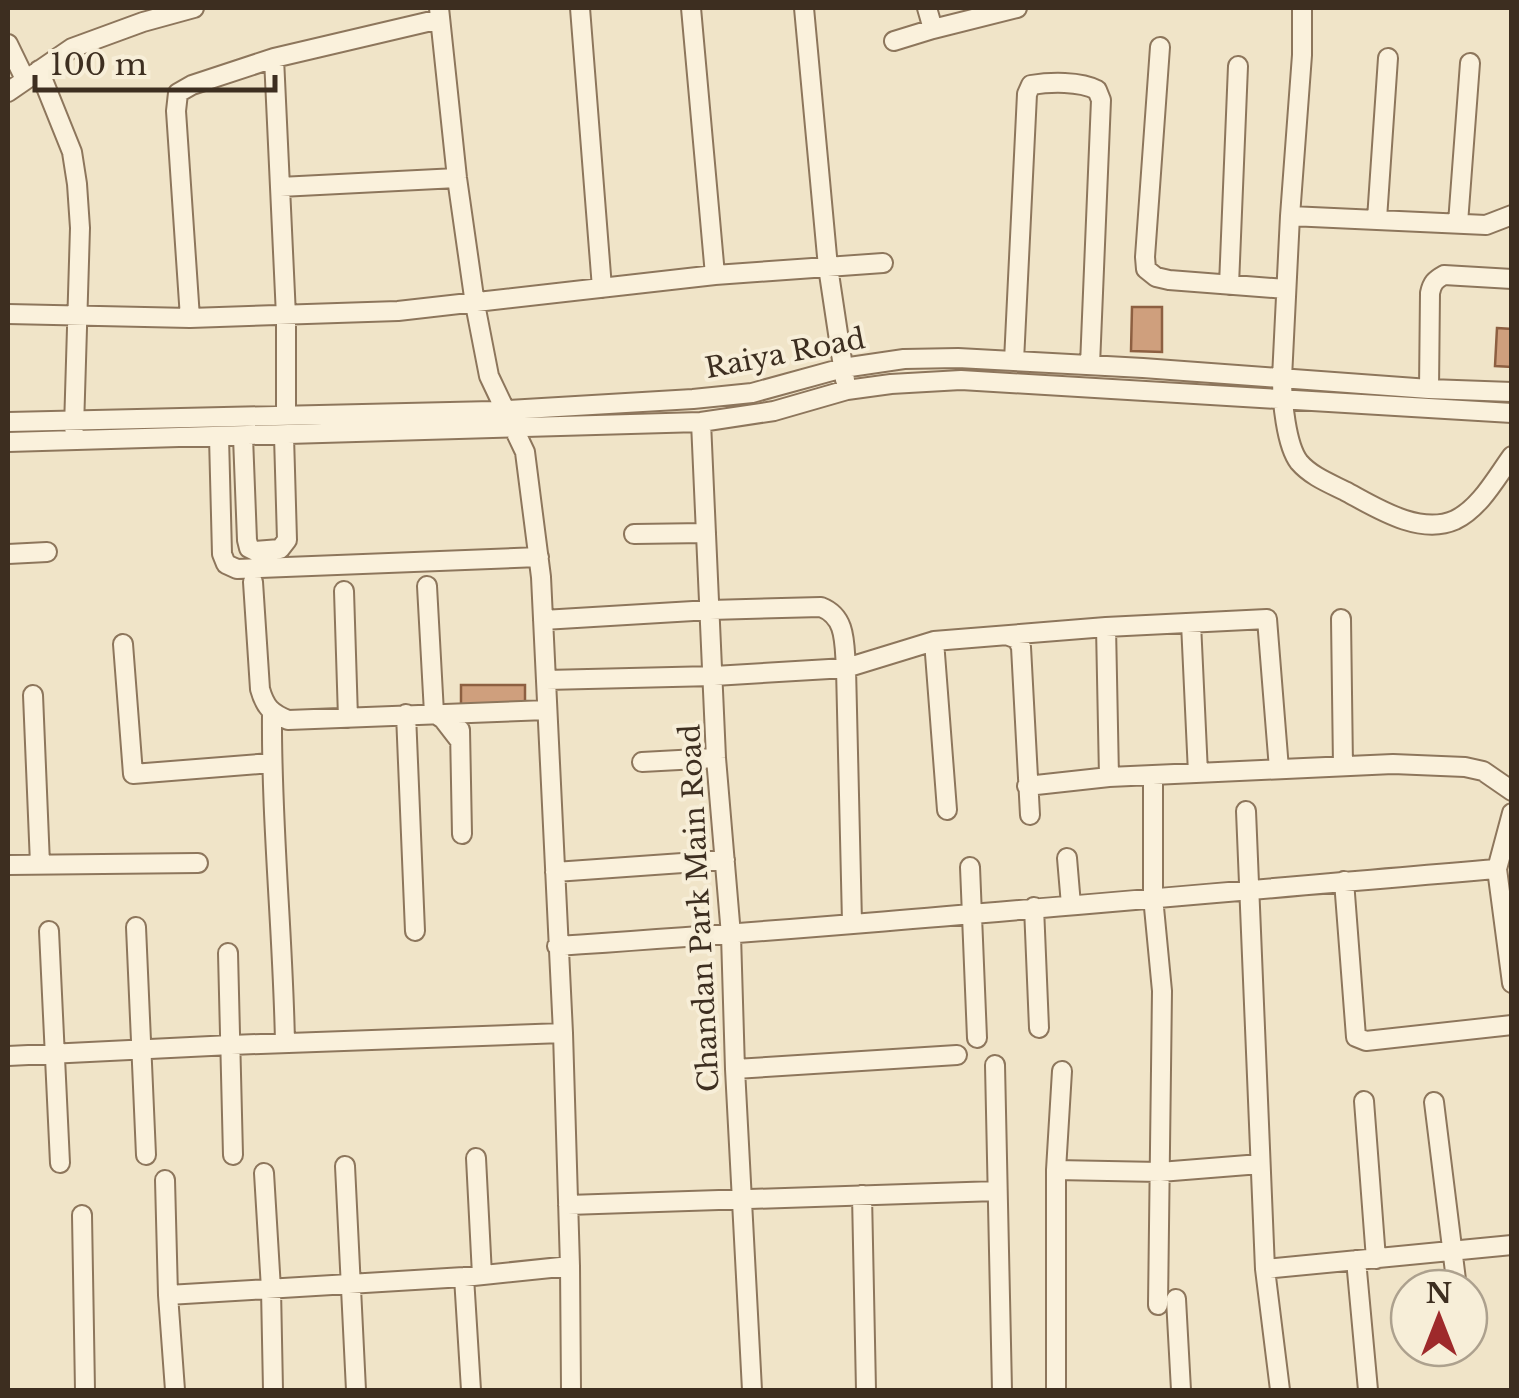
<svg xmlns="http://www.w3.org/2000/svg" width="1519" height="1398" font-family="'Libre Baskerville',serif">
	<rect width="100%" height="100%" fill="#f0e4c8"/>
	<path fill="#cf9f7d" stroke="#8d5f41" stroke-width="2.5" d="M1132,307h30v45l-31,-1z
		M1497,328l15,1v38l-17,-1z
		M461,685h64v19l-64,1z"/>
	<g fill="none" stroke-linecap="round" stroke-linejoin="round">
		<g stroke="#8d765c" stroke-width="22">
			<path id="minor" d="M439,8l18,170 18,126 14,72 36,76 16,125 22,456 7,233 1,124
				M580,8l22,280
				M691,8l24,267
				M804,8l24,259 17,113
				M927,8l6,21 84,-21
				M1302,8v47l-12,161 -8,162c0,22 4,67 17,84 12,14 30,21 46,29 30,16 74,45 110,29 25,-12 41,-42 57,-64
				M894,41l39,-12
				M8,44l17,35
				M1160,47l-15,210 1,12 10,8 13,3 117,9
				M274,58l12,258v99
				M39,70l33,82 5,32 3,44 -6,200
				M8,92l64,-44 71,-26 51,-14
				M280,187l177,-9
				M1290,216l196,9 26,-10
				M1377,219l11,-161
				M1458,223l12,-160
				M1229,285l9,-219
				M8,314l182,4 208,-7 317,-36 168,-12
				M190,318l-14,-207 2,-18 14,-8 82,-27 166,-39
				M1014,361l13,-267 4,-9c19,-3 49,-4 66,5l4,10 -11,265
				M1429,389l1,-96c2,-10 5,-13 14,-18l68,4
				M8,422l485,-11 200,-12 59,-6 91,-25 61,-9 54,-1 185,10 286,21 83,3
				M701,422l15,336 15,177 4,134 17,321
				M219,437l3,117 4,10 11,5 302,-12
				M243,437l4,103 2,8 6,3 25,-2 7,-9 -3,-104
				M8,442l693,-20 73,-11 73,-21 44,-6 70,-4 551,33
				M634,534l72,-1
				M8,554l39,-2
				M253,582l7,107c5,18 11,24 28,31l259,-10
				M427,586l7,127 9,6 17,22
				M344,591l4,127
				M1341,619l2,147
				M543,620l167,-10 111,-3c26,10 23,37 25,61l88,-27 172,-14 161,-8 12,150
				M1191,623l7,150
				M1106,627l3,150
				M1009,636l8,3 4,8 9,168
				M934,641l13,169
				M123,644l10,130 138,-11
				M546,680l168,-4 132,-8 6,254
				M33,695l7,169
				M272,713c-1,110 11,220 13,330
				M406,714l9,217
				M460,730l2,104
				M642,762l74,-4
				M1153,775v122l9,94 -4,314
				M1027,786l82,-9 284,-13 72,3 18,4 29,20
				M1246,811l19,458 15,121
				M1512,813l-15,56 15,114
				M1067,858l4,47
				M8,865l190,-2
				M970,867l7,171
				M555,872l170,-12
				M1344,881l12,156 10,4 146,-16
				M1034,907l5,121
				M136,927l10,228
				M49,931l11,232
				M557,946c314,-21 627,-51 940,-77
				M228,953l5,202
				M8,1056l223,-11 332,-12
				M995,1065l7,325
				M735,1069l222,-14
				M1364,1101l12,158
				M1434,1102l23,186
				M476,1158l6,117
				M345,1166l11,224
				M1056,1170l104,2 100,-8
				M264,1173l7,116 2,101
				M165,1180l3,115 7,95
				M862,1195l4,195
				M568,1205l429,-14
				M82,1215l3,175
				M1356,1260l12,130
				M1265,1269l247,-24
				M464,1277l7,113
				M168,1295l296,-18 106,-11
				M1176,1299l5,91
				M1056,1390v-220l6,-99"/>
		</g>
		<use href="#minor" stroke="#faf1dc" stroke-width="18"/>
	</g>
	<g text-anchor="middle" stroke-width="8" stroke-linejoin="round" paint-order="stroke">
		<g font-size="28" fill="#3d2e20" stroke="#f7eed8">
			<text transform="translate(785 353) rotate(-11)" y="10">Raiya Road</text>
			<text transform="translate(699 908) rotate(-93)" y="10">Chandan Park Main Road</text>
		</g>
	</g>
	<rect width="1519" height="1398" fill="none" stroke="#3d2e20" stroke-width="20"/>
	<g transform="translate(1439 1318)"><circle r="48" fill="#f7eed8" stroke="#ada18e" stroke-width="2.5"/>
	<path d="M0-8L18 38L0 25L-18 38Z" fill="#9e2a2b"/>
	<text y="-15" font-size="28" font-weight="bold" text-anchor="middle" fill="#3d2e20">N</text>
	</g>
	<path d="M35 75v15h240v-15" fill="none" stroke="#3d2e20" stroke-width="5"/>
	<text x="50" y="75" font-size="30" fill="#3d2e20" stroke="#f7eed8" stroke-width="8" paint-order="stroke">100 m</text>
</svg>
